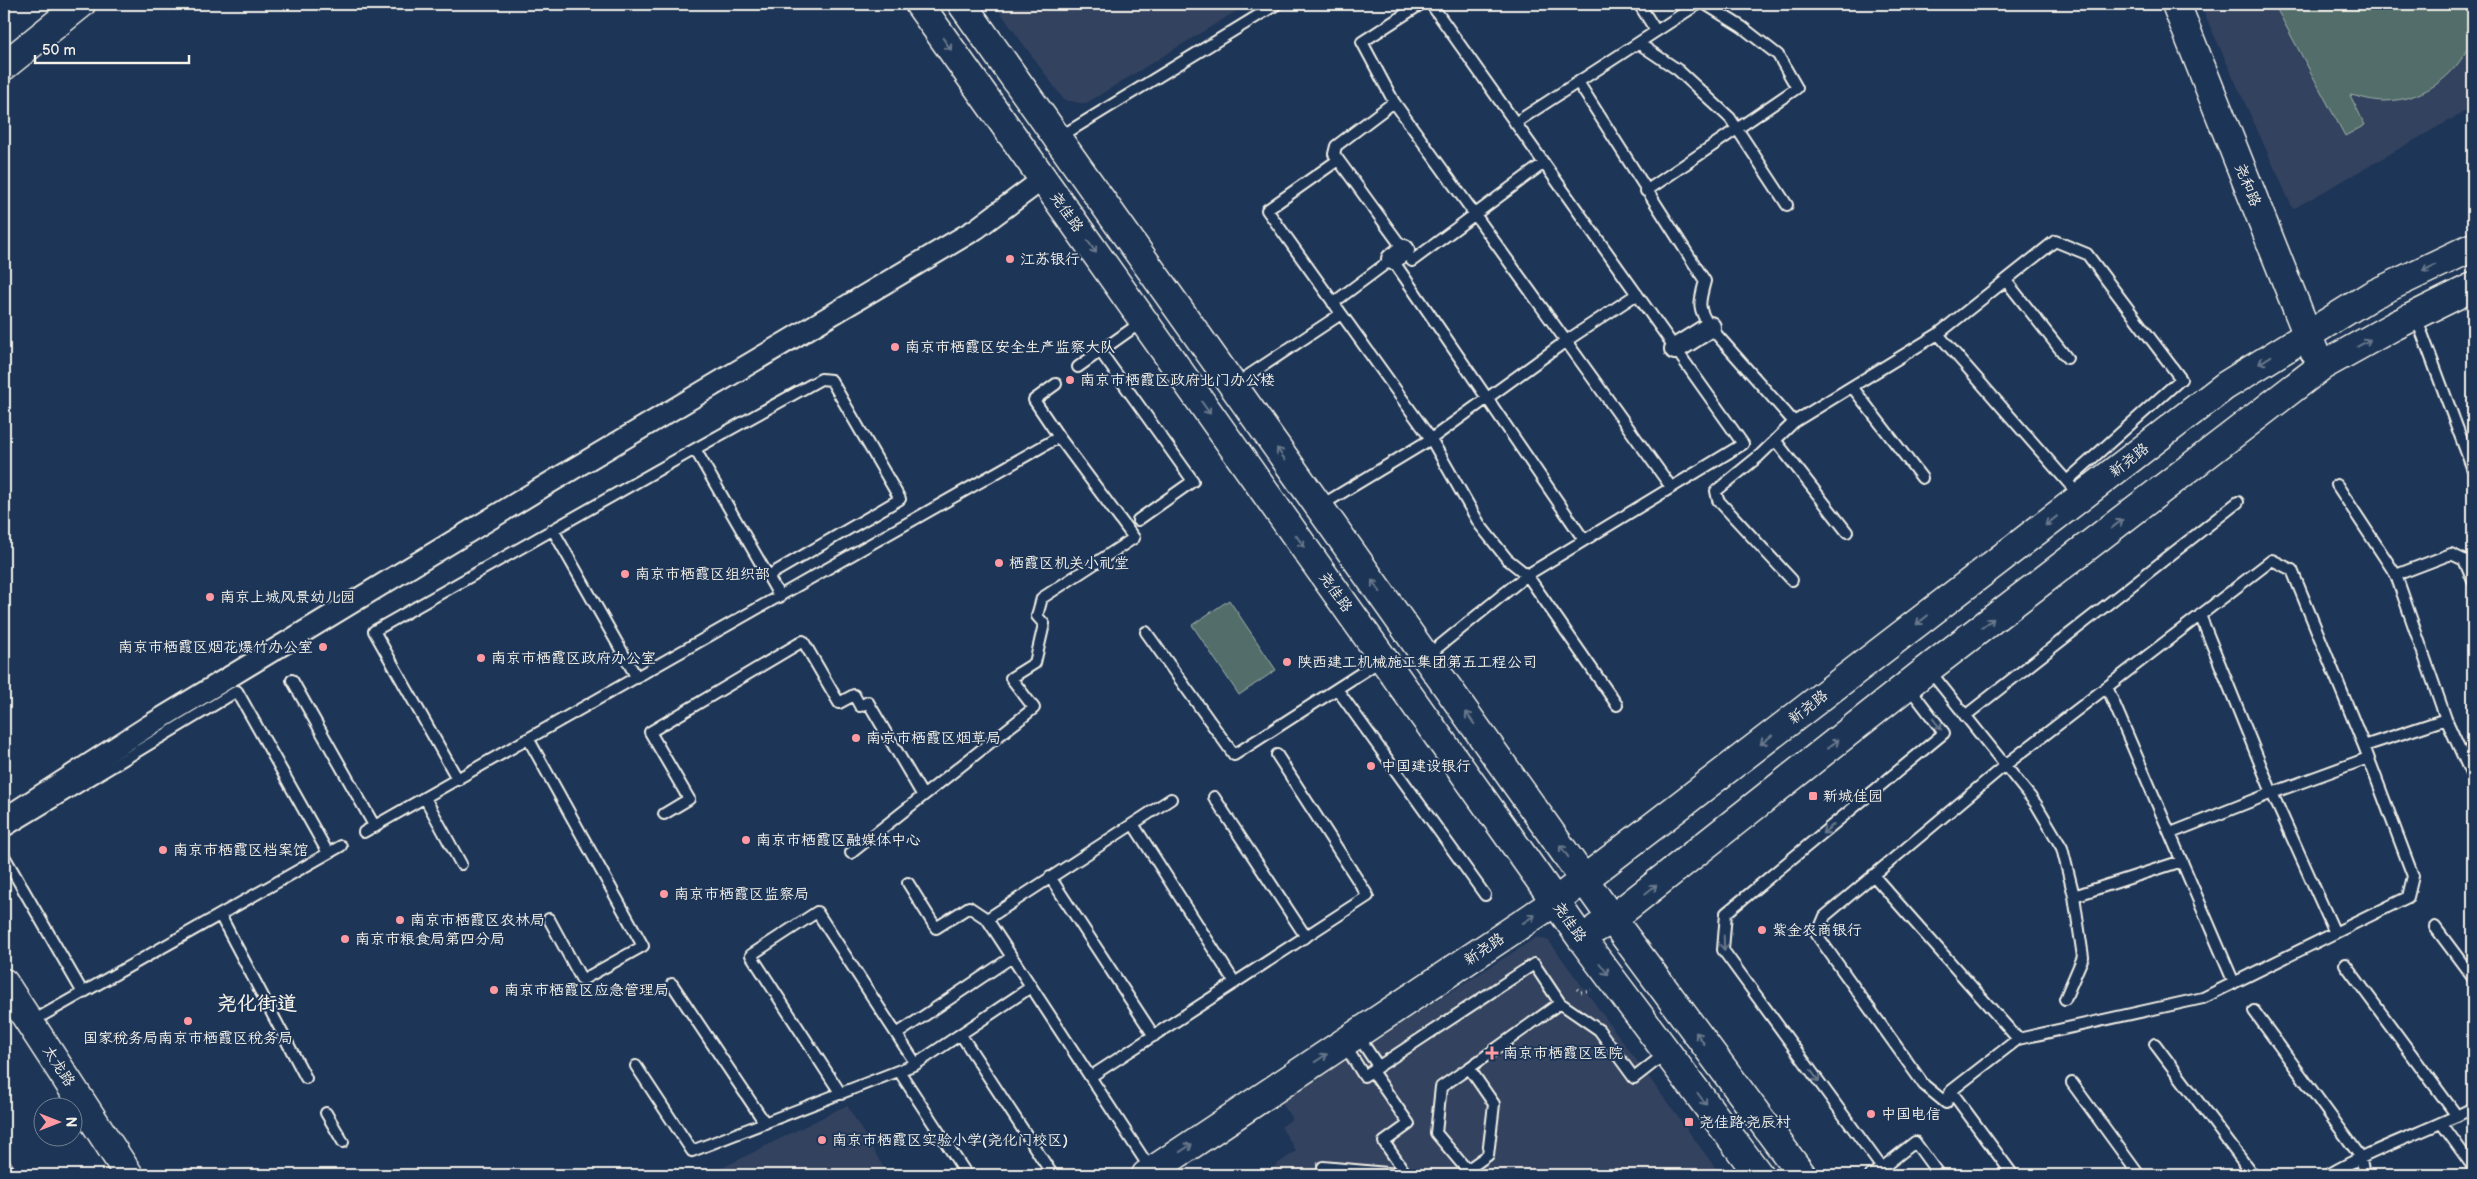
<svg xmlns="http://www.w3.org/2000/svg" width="2477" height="1179" font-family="'Balsamiq Sans','LXGW WenKai TC',sans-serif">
	<rect width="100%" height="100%" fill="#1d3557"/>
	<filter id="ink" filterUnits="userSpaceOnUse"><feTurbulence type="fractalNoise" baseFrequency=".02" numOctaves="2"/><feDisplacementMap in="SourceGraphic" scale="10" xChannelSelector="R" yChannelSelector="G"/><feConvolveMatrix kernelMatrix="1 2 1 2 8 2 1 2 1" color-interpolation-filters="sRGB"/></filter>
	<g filter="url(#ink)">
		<path fill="#32425e" d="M994,4h254l-163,100 -21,-4z
			M2200,4h273v103l-180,102z
			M1537,937l12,4 168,229 -7,5h-441l-3,-3 30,-21 -15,-24 11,-8 -12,-19z
			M847,1105l41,70h-180z"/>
		<path fill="#536e6b" stroke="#a4b0aa" d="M2274,4h199c0,8 2,18 0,27 -8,40 -48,70 -89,70 -12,0 -23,-4 -34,-6l15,30 -20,11z
			M1229,600l47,70 -37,25 -47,-70z"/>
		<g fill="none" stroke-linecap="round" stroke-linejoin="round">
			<g stroke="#f4f1e8" stroke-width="14">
				<path id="lane" d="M1421,4l-59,38 32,60 277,385
					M1639,4l17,27
					M1638,43l40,27 52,48 57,87
					M1578,82l127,199c-6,22 -8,27 5,46l84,95
					M1394,102l-58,44 -2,8 78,107 132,-98
					M1515,123l183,-119
					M1058,138l219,-134
					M1338,160l-71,50 164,229 49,86 27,34 20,16 90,130
					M1646,191l151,-103 -19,-33 -36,-28 -37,-23
					M2007,282l60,76
					M1333,303l59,-44 192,281
					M2416,317l57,153
					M1938,334l133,152
					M1100,351l93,130 -55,39
					M1078,367l65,-46
					M1234,385l107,-71
					M1853,388l69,90
					M1775,440l72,92
					M2337,485l59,90 50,144 27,59
					M1320,506l111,-67 135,-98 71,-47
					M553,530l84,148
					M2396,575l55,-21 13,6 9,21
					M768,576l132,-77 -69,-119 -10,-1 -126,70 73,127 12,21
					M1792,580l-74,-80 -2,-9 43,-35 35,-34 144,-88 117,-93 32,13 94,125 -114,102
					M2200,615l72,178 63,140
					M1146,632l88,123 149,-96
					M1427,656l100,-81 216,-131 -312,-440
					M1929,670l107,134 26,44 12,48 9,61 -18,42
					M292,680l83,147
					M2107,687l127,296
					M1337,689l148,206
					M1965,716l273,-214
					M529,740l114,206 -61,34 -33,-61
					M2364,746l49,130 -5,21 -205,101 -185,41 -67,52 -5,12 -22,-18 -107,-150 8,-19 179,-150 268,-206 20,10 72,176 82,-27
					M458,780l-84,-149 321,-182
					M1214,797l92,140
					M425,798l36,66
					M664,814l25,-15 -39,-67 153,-91 36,62 15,-8 6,11 8,-4 55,94
					M1133,824l102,159
					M4,832l233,-141 91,162
					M364,832l695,-395 -25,-37 22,-16
					M2171,833l101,-40 96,-35
					M851,853l183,-145 -23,-30 24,-15 9,-39 -7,-8 5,-18 92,-60 -75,-101
					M4,856l79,137
					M1873,875l145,164
					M1050,877l104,159
					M908,883l28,45 33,-21 18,12 164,251
					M2074,896l108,-35
					M220,915l86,163
					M987,919l184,-120
					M2435,927l38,51
					M2345,964l112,152
					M672,984l93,139
					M2254,1011l106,145 4,19
					M31,1022l310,-176
					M897,1034l115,-77
					M961,1035l91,139
					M1358,1036l20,30
					M1344,1044l20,32 170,-112 26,39 39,27 35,48 32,-25
					M2155,1044l98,131
					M636,1066l56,85 224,-87 115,-77
					M1469,1068l-28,19 -5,46 31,37 21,-15 6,-51 -25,-36 91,-65
					M899,1071l68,104
					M1372,1071l37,53 -25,18 22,32
					M1090,1077l278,-181 -91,-141
					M2072,1083l67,92
					M1951,1091l62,84
					M841,1094l-90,-139 66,-43 99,152
					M326,1113l17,29
					M2442,1124l31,43
					M1323,1167l85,8
					M1882,1168l33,-26 24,33
					M1871,1175l11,-7 -159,-218 3,-37 218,-180 -36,-47
					M2328,1175c46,-27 97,-43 145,-67"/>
			</g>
			<g stroke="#f4f1e8" stroke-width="24">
				<path id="street" d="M1392,259l12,-9
					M1675,349l35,-22
					M4,819l146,-94 396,-240 430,-256 67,-50"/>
			</g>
			<g stroke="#f4f1e8" stroke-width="31">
				<path id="secondary" d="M919,4l662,934 178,237
					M962,4l650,915 190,256
					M2176,4l138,347
					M4,66l77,-62
					M1597,928l15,-9 316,-250 394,-303 72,-40 79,-39
					M4,983l125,192
					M1146,1175l410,-274 669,-515 147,-91 101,-48"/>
			</g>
			<path stroke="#f4f1e8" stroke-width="3" stroke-dasharray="1 4" stroke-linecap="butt" d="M1577,989l4,3 10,-2"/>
			<use href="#lane" stroke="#1d3557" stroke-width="10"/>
			<use href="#street" stroke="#1d3557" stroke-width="20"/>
			<use href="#secondary" stroke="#1d3557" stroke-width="28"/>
			<g stroke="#f4f1e8" stroke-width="5.5">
				<path id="rail" d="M4,1156l13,19"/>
			</g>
			<use href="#rail" stroke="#1d3557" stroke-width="4" stroke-dasharray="11" stroke-linecap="butt"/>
		</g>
		<defs><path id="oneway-shaft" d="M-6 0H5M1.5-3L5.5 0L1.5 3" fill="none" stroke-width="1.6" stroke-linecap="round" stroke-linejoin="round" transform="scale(1.25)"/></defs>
		<g stroke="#68778a">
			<use href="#oneway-shaft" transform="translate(947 44) rotate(55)"/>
			<use href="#oneway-shaft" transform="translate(1092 247) rotate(55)"/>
			<use href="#oneway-shaft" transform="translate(2429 268) rotate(154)"/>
			<use href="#oneway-shaft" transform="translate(2364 343) rotate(-29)"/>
			<use href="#oneway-shaft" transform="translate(2265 360) rotate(147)"/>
			<use href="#oneway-shaft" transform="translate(1206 408) rotate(55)"/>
			<use href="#oneway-shaft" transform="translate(1281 454) rotate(-125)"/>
			<use href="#oneway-shaft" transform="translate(2051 521) rotate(142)"/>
			<use href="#oneway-shaft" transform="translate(2117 524) rotate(-38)"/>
			<use href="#oneway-shaft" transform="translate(1300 541) rotate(55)"/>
			<use href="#oneway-shaft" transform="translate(1376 586) rotate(-126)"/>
			<use href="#oneway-shaft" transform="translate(1922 620) rotate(142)"/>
			<use href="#oneway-shaft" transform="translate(1988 623) rotate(-38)"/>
			<use href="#oneway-shaft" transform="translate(1470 718) rotate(-125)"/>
			<use href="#oneway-shaft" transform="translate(1937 724) rotate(52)"/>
			<use href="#oneway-shaft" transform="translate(1766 740) rotate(142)"/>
			<use href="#oneway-shaft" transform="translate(1833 744) rotate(-38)"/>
			<use href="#oneway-shaft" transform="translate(1828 829) rotate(140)"/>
			<use href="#oneway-shaft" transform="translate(1564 851) rotate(-125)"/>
			<use href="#oneway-shaft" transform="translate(1651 889) rotate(-39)"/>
			<use href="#oneway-shaft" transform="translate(1529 919) rotate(-34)"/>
			<use href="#oneway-shaft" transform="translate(1724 943) rotate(88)"/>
			<use href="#oneway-shaft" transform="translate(1604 969) rotate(53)"/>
			<use href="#oneway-shaft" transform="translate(1700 1038) rotate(-126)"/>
			<use href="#oneway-shaft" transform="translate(1321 1058) rotate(-34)"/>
			<use href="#oneway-shaft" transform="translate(1815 1076) rotate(54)"/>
			<use href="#oneway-shaft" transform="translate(1702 1099) rotate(53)"/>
			<use href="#oneway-shaft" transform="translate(1186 1148) rotate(-34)"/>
		</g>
	</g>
	<g fill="#ff9aa2" stroke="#1d3557" stroke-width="2">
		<circle cx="1010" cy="259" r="5"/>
		<circle cx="895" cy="347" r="5"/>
		<circle cx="1070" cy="380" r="5"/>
		<circle cx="999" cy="563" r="5"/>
		<circle cx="625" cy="574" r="5"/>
		<circle cx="210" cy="597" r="5"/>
		<circle cx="323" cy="647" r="5"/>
		<circle cx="481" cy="658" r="5"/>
		<circle cx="1287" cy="662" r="5"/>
		<circle cx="856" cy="738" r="5"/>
		<circle cx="1371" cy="766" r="5"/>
		<rect x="1808" y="791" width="10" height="10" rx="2.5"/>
		<circle cx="746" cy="840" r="5"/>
		<circle cx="163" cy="850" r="5"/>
		<circle cx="664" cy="894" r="5"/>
		<circle cx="400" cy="920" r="5"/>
		<circle cx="1762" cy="930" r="5"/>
		<circle cx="345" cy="939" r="5"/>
		<circle cx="494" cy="990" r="5"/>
		<circle cx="188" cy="1021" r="5"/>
		<path d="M1489.5 1045.5h5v5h5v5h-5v5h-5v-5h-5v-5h5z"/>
		<circle cx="1871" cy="1114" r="5"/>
		<rect x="1684" y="1117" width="10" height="10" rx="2.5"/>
		<circle cx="822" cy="1140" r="5"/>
	</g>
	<g text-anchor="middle" stroke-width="4" stroke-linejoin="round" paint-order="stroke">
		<g font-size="15" fill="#f4f1e8" stroke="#1d3557">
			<text transform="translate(2248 185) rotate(68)" y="5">尧和路</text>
			<text transform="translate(1067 212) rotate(55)" y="5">尧佳路</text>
			<text transform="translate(2129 460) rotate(-38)" y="5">新尧路</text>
			<text transform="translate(1336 592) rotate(55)" y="5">尧佳路</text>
			<text transform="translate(1808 707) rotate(-38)" y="5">新尧路</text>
			<text transform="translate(1570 922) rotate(55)" y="5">尧佳路</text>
			<text transform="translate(1484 949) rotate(-34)" y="5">新尧路</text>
			<text transform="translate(59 1066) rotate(57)" y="5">太龙路</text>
		</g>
		<g font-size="15" fill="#f4f1e8" stroke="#1d3557" text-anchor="start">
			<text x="1020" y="264">江苏银行</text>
			<text x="905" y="352">南京市栖霞区安全生产监察大队</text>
			<text x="1080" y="385">南京市栖霞区政府北门办公楼</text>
			<text x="1009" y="568">栖霞区机关小礼堂</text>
			<text x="635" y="579">南京市栖霞区组织部</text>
			<text x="220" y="602">南京上城风景幼儿园</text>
			<text x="313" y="652" text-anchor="end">南京市栖霞区烟花爆竹办公室</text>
			<text x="491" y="663">南京市栖霞区政府办公室</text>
			<text x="1297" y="667">陕西建工机械施工集团第五工程公司</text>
			<text x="866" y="743">南京市栖霞区烟草局</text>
			<text x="1381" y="771">中国建设银行</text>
			<text x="1823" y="801">新城佳园</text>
			<text x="756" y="845">南京市栖霞区融媒体中心</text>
			<text x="173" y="855">南京市栖霞区档案馆</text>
			<text x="674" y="899">南京市栖霞区监察局</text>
			<text x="410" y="925">南京市栖霞区农林局</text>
			<text x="1772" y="935">紫金农商银行</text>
			<text x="355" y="944">南京市粮食局第四分局</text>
			<text x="504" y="995">南京市栖霞区应急管理局</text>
			<text x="188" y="1043" text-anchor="middle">国家税务局南京市栖霞区税务局</text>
			<text x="1503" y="1058">南京市栖霞区医院</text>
			<text x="1881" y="1119">中国电信</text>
			<text x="1699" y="1127">尧佳路·尧辰村</text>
			<text x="832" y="1145">南京市栖霞区实验小学(尧化门校区)</text>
		</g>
		<g font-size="20" font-weight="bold" fill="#f4f1e8" stroke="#1d3557">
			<text x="257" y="1010">尧化街道</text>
		</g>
	</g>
	<rect width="2477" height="1179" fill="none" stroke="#1d3557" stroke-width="20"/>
	<rect x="10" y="10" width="2457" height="1159" fill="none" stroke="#f4f1e8" stroke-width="2" filter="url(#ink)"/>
	<g transform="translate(58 1122) rotate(90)"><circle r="24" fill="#1d3557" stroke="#738091"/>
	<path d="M0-4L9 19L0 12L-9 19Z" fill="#ff9aa2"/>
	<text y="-8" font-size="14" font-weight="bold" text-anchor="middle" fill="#f4f1e8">N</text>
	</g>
	<path d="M35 55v8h154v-8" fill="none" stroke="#f4f1e8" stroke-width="2.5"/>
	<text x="42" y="55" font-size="15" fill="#f4f1e8" stroke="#1d3557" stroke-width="4" paint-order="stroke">50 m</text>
</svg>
